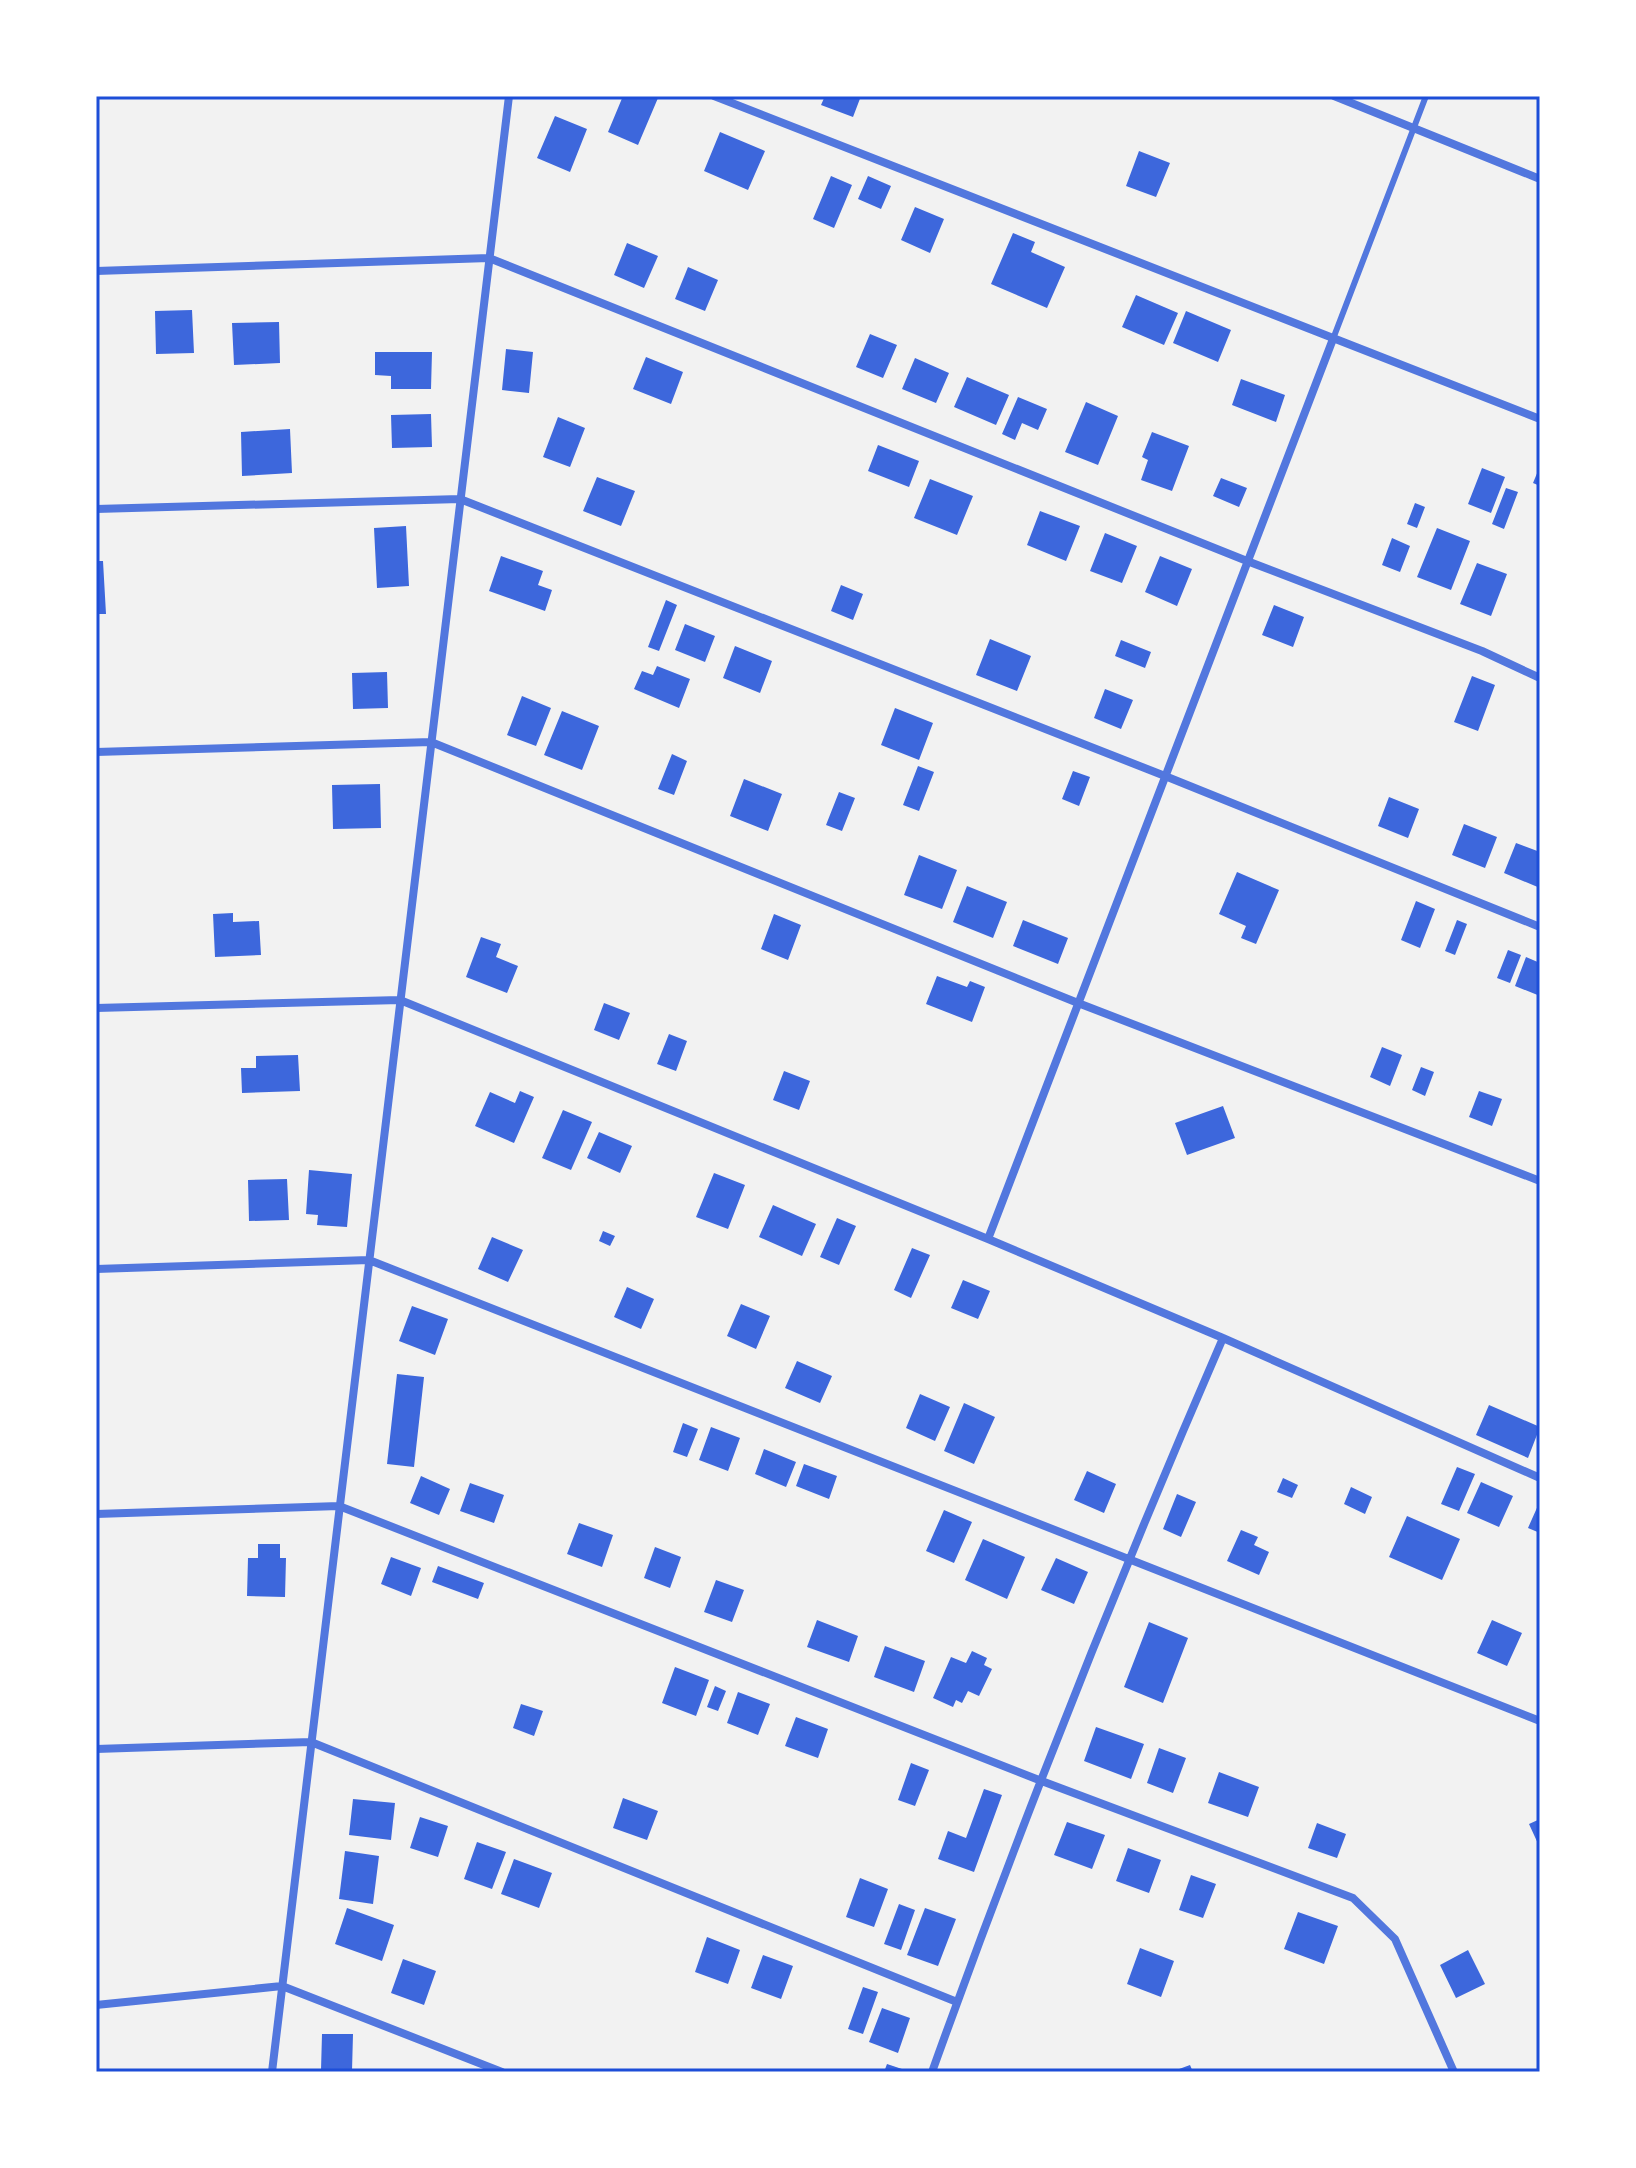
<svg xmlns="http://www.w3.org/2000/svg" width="1636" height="2168" font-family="'Playfair Display',serif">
	<rect width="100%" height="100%" fill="#f2f2f2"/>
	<path fill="#3d67dc" d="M623,96l35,2 -20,47 -30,-13z
		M825,96h36l-8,21 -32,-12z
		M555,116l32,13 -17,43 -33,-14z
		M720,132l45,19 -17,39 -44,-19z
		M1139,151l31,12 -14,34 -30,-11z
		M831,176l21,9 -18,43 -21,-9z
		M868,176l23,10 -10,23 -23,-10z
		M915,207l29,12 -14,34 -29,-13z
		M1013,233l22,9 -4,10 34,15 -18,41 -56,-24z
		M627,243l31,13 -14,32 -30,-13z
		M688,267l30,13 -13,31 -30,-12z
		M1136,295l42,18 -14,32 -42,-18z
		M192,310l2,43 -38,1 -1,-43z
		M1186,311l45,19 -13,32 -45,-19z
		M279,322l1,41 -46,2 -2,-42z
		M870,334l27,11 -14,33 -27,-11z
		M506,349l27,3 -4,41 -27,-3z
		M375,352h57l-1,37h-40v-13l-16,-1z
		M646,357l37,15 -12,32 -38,-15z
		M915,358l34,15 -13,30 -34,-14z
		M967,377l42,18 -13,30 -42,-18z
		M1241,379l44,16 -9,27 -44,-17z
		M1018,397l29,12 -9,21 -16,-7 -7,17 -13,-6z
		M1086,402l32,14 -20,49 -33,-13z
		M431,414l1,33 -40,1 -1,-33z
		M558,417l27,11 -15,39 -27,-10z
		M290,429l2,44 -50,3 -1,-44z
		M1152,432l37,14 -17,45 -31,-11 7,-20 -6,-3z
		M878,445l41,16 -10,26 -41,-16z
		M1540,466v20l-7,-3z
		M1482,468l23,9 -14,36 -23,-9z
		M597,477l38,14 -14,35 -38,-15z
		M1221,478l26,10 -8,19 -26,-11z
		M930,479l43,17 -16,39 -43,-17z
		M1506,488l12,4 -14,37 -12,-5z
		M1415,503l10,4 -8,21 -10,-4z
		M1040,511l40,15 -14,35 -39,-16z
		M406,526l3,60 -32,2 -3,-60z
		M1437,528l33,13 -19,49 -34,-13z
		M1105,533l32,13 -15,37 -32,-12z
		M1392,538l18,8 -10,26 -18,-7z
		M501,556l42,15 -5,14 14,5 -7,21 -56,-20z
		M1160,556l32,13 -15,37 -32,-14z
		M96,561h7l3,53h-10z
		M1477,563l30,11 -16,42 -31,-12z
		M841,585l22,9 -10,26 -22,-9z
		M666,600l11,5 -18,46 -11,-4z
		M1274,605l30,12 -11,30 -31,-12z
		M685,624l30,12 -10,26 -30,-12z
		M990,639l41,17 -14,35 -41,-16z
		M1121,640l30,12 -6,16 -30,-12z
		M735,646l37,15 -12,32 -37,-15z
		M657,666l33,13 -11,29 -45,-19 8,-18 11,4z
		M387,672l1,36 -35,1 -1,-36z
		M1472,676l23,9 -17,46 -24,-9z
		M1105,689l28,11 -12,29 -27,-11z
		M522,696l29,12 -15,38 -29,-11z
		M895,708l38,15 -14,37 -38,-15z
		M562,711l37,15 -17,44 -38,-15z
		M672,754l15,7 -13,34 -16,-6z
		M918,766l16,6 -15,39 -16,-6z
		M1073,771l17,6 -11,29 -17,-7z
		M744,779l38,15 -14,37 -38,-15z
		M380,784l1,44 -48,1 -1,-44z
		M839,792l16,6 -13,33 -16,-6z
		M1389,797l30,12 -11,29 -30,-12z
		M1464,824l33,13 -12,31 -33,-13z
		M1516,843l24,9v36l-36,-15z
		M919,855l38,15 -15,39 -38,-14z
		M1237,872l42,18 -23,54 -15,-6 5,-12 -27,-12z
		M967,886l40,16 -14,36 -40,-16z
		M1416,901l19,8 -15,39 -19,-8z
		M233,913v9l26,-1 2,34 -46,2 -2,-43z
		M774,914l27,11 -13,35 -27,-11z
		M1023,920l45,18 -10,26 -45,-18z
		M1457,920l10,4 -12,31 -10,-4z
		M481,937l20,7 -5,13 22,9 -11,27 -41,-16z
		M1508,950l13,5 -11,28 -13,-5z
		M1526,957l14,6v33l-25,-10z
		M937,976l30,11 3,-6 15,6 -13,35 -46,-18z
		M604,1003l26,10 -11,27 -25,-10z
		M669,1034l18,7 -11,30 -19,-7z
		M1382,1047l20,8 -12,31 -20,-9z
		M298,1055l2,36 -58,2 -1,-25h15v-12z
		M1421,1067l13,5 -9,24 -13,-6z
		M784,1071l26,10 -11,29 -26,-10z
		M520,1091l14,6 -20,46 -39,-17 15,-34 25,11z
		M1479,1091l23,8 -10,27 -23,-9z
		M1223,1106l12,32 -48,17 -12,-32z
		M563,1110l29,12 -21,48 -29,-12z
		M599,1132l33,14 -12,27 -33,-15z
		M309,1170l43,4 -5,53 -30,-2 1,-10 -12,-1z
		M714,1173l31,12 -17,44 -32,-12z
		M287,1179l2,41 -40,1 -1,-41z
		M773,1205l43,19 -14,32 -43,-19z
		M837,1218l19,8 -17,39 -19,-8z
		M603,1231l12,5 -5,10 -11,-5z
		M492,1237l31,13 -15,32 -30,-13z
		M912,1248l18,7 -19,43 -17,-8z
		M963,1280l27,11 -12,28 -27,-11z
		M627,1287l27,12 -13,30 -27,-12z
		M741,1304l29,12 -14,33 -29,-13z
		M412,1306l36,13 -13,36 -36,-14z
		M797,1361l35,15 -12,27 -35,-15z
		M397,1374l27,3 -10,90 -27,-3z
		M920,1394l30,13 -15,34 -29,-13z
		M964,1403l31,14 -21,47 -30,-13z
		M1489,1405l51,22 -12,31 -52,-23z
		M683,1423l15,6 -11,28 -14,-5z
		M711,1427l29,11 -12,33 -29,-11z
		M764,1449l32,13 -10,25 -31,-13z
		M804,1464l33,12 -8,23 -33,-13z
		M1457,1467l18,7 -16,37 -18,-7z
		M1087,1471l29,13 -12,29 -30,-13z
		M421,1476l29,13 -11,26 -29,-12z
		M1283,1478l15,7 -6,13 -15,-6z
		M1481,1482l32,14 -14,31 -32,-14z
		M470,1483l34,12 -10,28 -34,-12z
		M1351,1487l21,10 -7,17 -21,-10z
		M1177,1494l19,8 -15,35 -18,-8z
		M1540,1501v32l-12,-5z
		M944,1510l28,12 -18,41 -28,-12z
		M1407,1516l53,23 -18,41 -53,-23z
		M579,1523l34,12 -11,32 -35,-13z
		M1241,1530l17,7 -4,8 15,7 -10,23 -32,-14z
		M983,1539l42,18 -18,42 -42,-19z
		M258,1544h22v14h6l-1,39 -38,-1 1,-38h10z
		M655,1547l26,10 -11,31 -26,-10z
		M391,1557l30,11 -10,28 -30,-12z
		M1056,1558l32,14 -14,32 -33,-14z
		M438,1566l46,17 -6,16 -46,-17z
		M716,1580l28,10 -12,32 -28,-10z
		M817,1620l41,16 -9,26 -42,-15z
		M1492,1620l30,13 -15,33 -30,-13z
		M1149,1622l39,16 -25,65 -39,-16z
		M885,1646l40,15 -11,31 -40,-15z
		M972,1651l15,7 -3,7 8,4 -13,27 -11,-5 -6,12 -6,-3 -3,7 -20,-9 18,-41 15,6z
		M675,1667l34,13 -13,36 -34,-13z
		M715,1686l11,5 -8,20 -11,-4z
		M738,1692l32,12 -12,31 -31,-12z
		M521,1704l22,7 -9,25 -21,-8z
		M796,1717l32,12 -10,29 -33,-12z
		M1096,1727l48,17 -13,35 -47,-18z
		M1159,1748l27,10 -13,35 -26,-10z
		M911,1763l18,7 -14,36 -17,-6z
		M1219,1772l40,15 -11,30 -40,-14z
		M984,1789l18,6 -28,77 -36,-13 10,-28 18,7z
		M623,1798l35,13 -11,29 -34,-12z
		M353,1799l42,4 -4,37 -42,-5z
		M420,1817l28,9 -10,31 -28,-9z
		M1540,1819v29l-11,-24z
		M1067,1822l38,13 -13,34 -38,-14z
		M1317,1823l29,11 -9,24 -29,-10z
		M477,1842l29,10 -14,37 -28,-10z
		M1128,1848l33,12 -12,33 -33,-12z
		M345,1851l34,5 -6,48 -34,-5z
		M514,1859l38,14 -13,35 -38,-14z
		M1191,1875l25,9 -13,34 -24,-8z
		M860,1878l28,11 -14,38 -28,-10z
		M899,1904l16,6 -14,40 -17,-6z
		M347,1908l47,17 -12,36 -47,-17z
		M925,1908l31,11 -18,47 -31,-11z
		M1298,1912l40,14 -14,38 -40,-15z
		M707,1937l33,13 -12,34 -33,-12z
		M1140,1948l34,13 -13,36 -34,-13z
		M1468,1950l17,34 -29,14 -16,-33z
		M763,1955l30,11 -12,33 -30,-11z
		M403,1959l33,12 -12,34 -33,-12z
		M863,1987l15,5 -15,42 -15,-5z
		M882,2008l28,10 -12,35 -29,-11z
		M322,2034h31l-1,37 -31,-1z
		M887,2064l15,5 -1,3h-17z
		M1190,2065l3,7h-22z"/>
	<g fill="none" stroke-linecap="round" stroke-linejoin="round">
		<path stroke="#5277de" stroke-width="6" d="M1333,339l93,-243"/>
		<path stroke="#5277de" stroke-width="8" d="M714,96l826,323
			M1334,96l206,83
			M96,271l393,-13 758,303 235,90 58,27
			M96,509l364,-10 705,277 375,151
			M96,752l335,-10 647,261 462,178
			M96,1008l304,-8 588,239 235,99 317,140
			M988,1239l345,-900
			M96,1269l273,-9 1171,461
			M96,1514l243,-8 700,274 314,118 42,41 59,133
			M96,1749l215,-7 646,260
			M96,2005l186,-19 220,86
			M272,2072l237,-1976
			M932,2072c89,-248 186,-492 291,-734"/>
	</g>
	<rect width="1636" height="2168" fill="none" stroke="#ffffff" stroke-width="196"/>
	<rect x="98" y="98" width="1440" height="1972" fill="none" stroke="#1d4ed8" stroke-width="3"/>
</svg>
